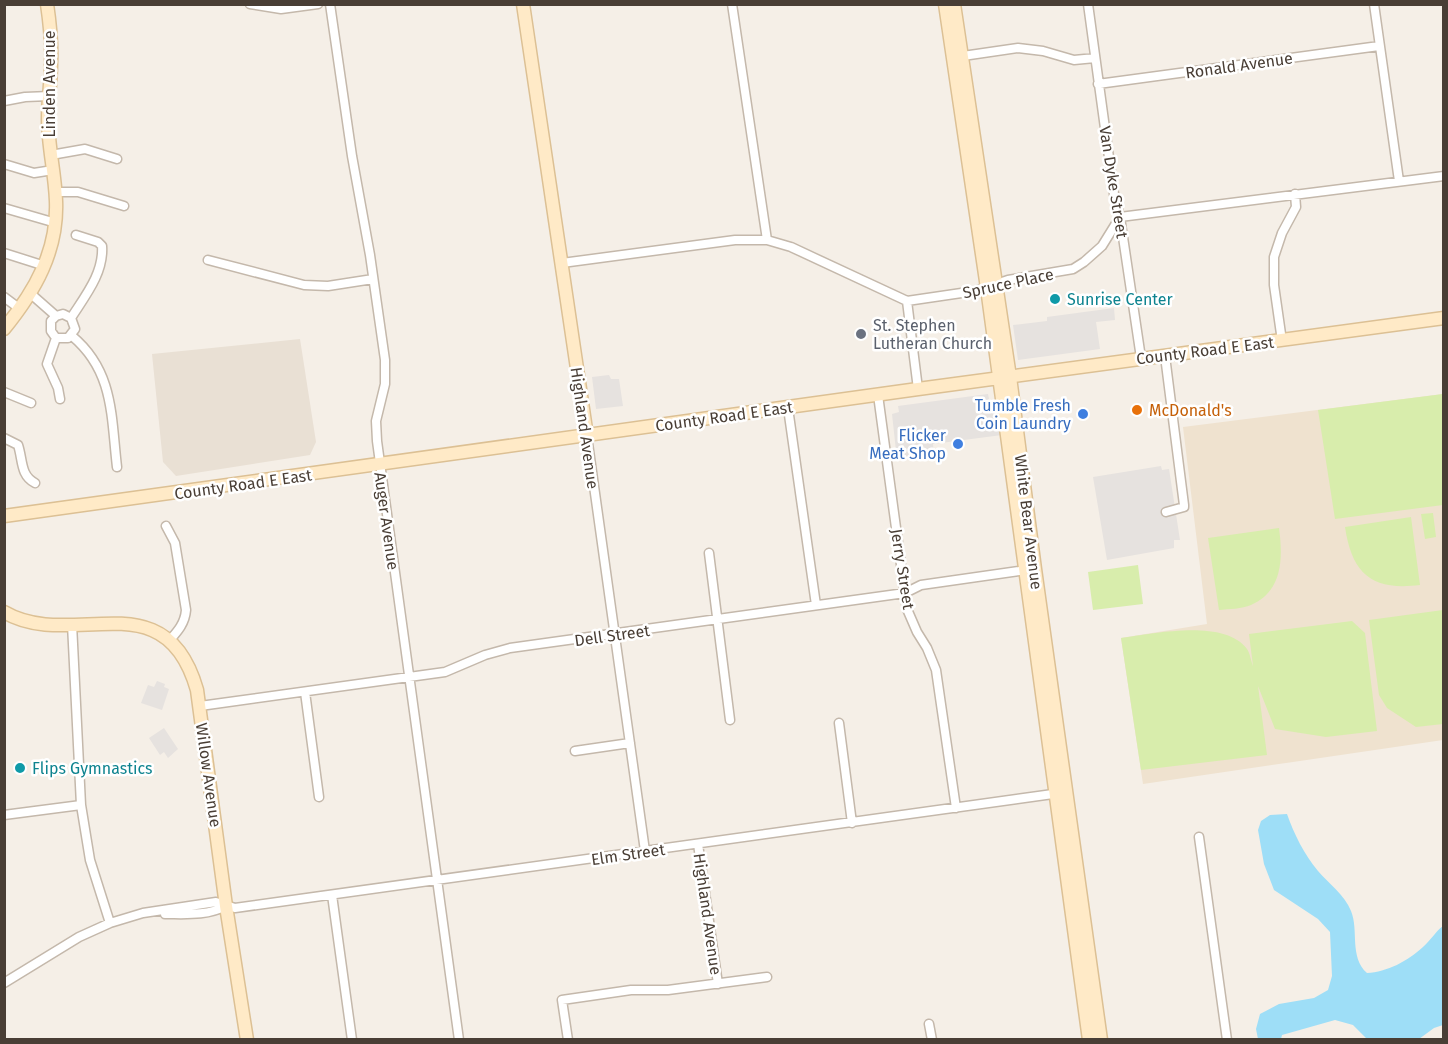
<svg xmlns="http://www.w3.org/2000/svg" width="1448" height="1044" font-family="'Fira Sans',sans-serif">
	<rect width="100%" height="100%" fill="#f5efe7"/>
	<path fill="#e9e0d4" d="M300,339l16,103 -6,13 -134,21 -13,-14 -11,-108z"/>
	<path fill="#efe2cf" d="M1443,394v346l-300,44 -22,-146 86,-14 -24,-197z"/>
	<path fill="#d8edac" d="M1443,394v111l-108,14 -17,-109z
		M1433,513l3,24 -11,2 -4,-25z
		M1411,517l9,68c-48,6 -68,-11 -75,-58z
		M1279,528c4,30 4,63 -28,77 -9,4 -22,4 -32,5l-11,-72z
		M1138,565l5,39 -50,6 -5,-38z
		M1443,610v114l-27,3 -29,-19 -8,-13 -10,-75z
		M1352,621l13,12 12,98 -51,6 -51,-8 -17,-43 9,69 -126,15 -20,-132c32,-4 103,-20 126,11 3,4 4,12 6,17l-4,-32z"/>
	<path fill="#e6e2df" d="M1114,308l1,12 -19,2 4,27 -82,11 -5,-35 34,-4v-4z
		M609,375l2,4h8l4,27 -27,3 -4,-32z
		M988,394l1,5 7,4 6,32 -69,9 1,11 -37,5 -5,-46 7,-2 -1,-6z
		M1161,466l1,4 7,-1 11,71h-6v8l-67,12 -14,-83z
		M157,681l8,3 -1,3 5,2 -7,21 -21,-7 7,-18 6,2z
		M164,728l14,21 -10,9 -4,-6 -4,3 -11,-17z"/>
	<path fill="#9edef7" d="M1287,814c7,20 17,40 31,57 10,12 27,24 33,40 8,19 -2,46 16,62 20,-1 41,-12 56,-26 8,-7 12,-15 20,-21v99l-9,3 -15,11 -51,1 -15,-15 -18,-5 -53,15 -1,4h-23l-2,-10 4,-15 19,-10 35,-6 14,-8 4,-14 -2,-44 -12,-13 -44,-29 -10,-26 -6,-34 3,-9 9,-6z"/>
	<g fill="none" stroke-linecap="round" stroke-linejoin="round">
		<g stroke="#c4b8ab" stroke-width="11">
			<path id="street" d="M250,4l31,5 37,-5
				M330,4l22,152 18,99 15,105v24l-9,37 1,20 82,599
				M732,4l35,236
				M1088,4l26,190 6,23 21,141
				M1374,4l25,177
				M956,57l62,-9 25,3 31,9 21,-2
				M1098,84l281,-38
				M4,101l21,-4 25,-1
				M51,155l34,-6 32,10
				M4,164l30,9 19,-3
				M56,192h22l46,14
				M4,208l52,15
				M4,253l41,13
				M208,260l96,25 24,1 45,-7
				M562,263l173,-23h32l24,7 116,54 68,-10 33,-11 65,-11 11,-7 18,-16 18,-29 324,-41
				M31,294l25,22 7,-2 8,4 4,11 -7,9h-12l-5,-7v-10l5,-5
				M4,297l16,12
				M907,301l11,88
				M71,318c14,-22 33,-45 31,-72l-4,-4 -22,-7
				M72,336c42,35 39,80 45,131
				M56,338l-9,26 11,24 2,11
				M1282,341l-8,-56v-28l8,-24 14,-26 -1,-13
				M1165,356l19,149v2l-18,5
				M4,392l27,11
				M878,395l29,214 10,23 10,16 9,22 20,138
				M788,408l28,197
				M587,436l58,415
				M4,438l14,7c5,15 2,30 17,38
				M166,526l9,17 11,67c-1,13 -8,21 -17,31
				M709,553l21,167
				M72,624l9,181 9,55 20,63
				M305,692l14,105
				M200,706l245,-34 40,-17 25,-7 395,-55 16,-8 105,-15
				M839,723l13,100
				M575,751l55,-8
				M4,815l77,-10
				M1199,837l28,203
				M698,844l20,140
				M332,895l20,145
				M165,914c21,0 42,2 61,-8
				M4,983l75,-46 31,-14 33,-10 73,-11 19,6 825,-115
				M929,1024l3,16
				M568,1040l-6,-40 69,-10h37l99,-13"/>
		</g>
		<g stroke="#dcc094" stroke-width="15">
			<path id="secondary" d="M523,4l64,432
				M945,4l42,284 102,752
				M954,4l56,373 25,192 66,471
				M4,329c31,-38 54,-78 52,-128 -1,-28 -8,-55 -8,-82 0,-19 3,-37 3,-55 1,-20 -1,-40 -4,-60
				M4,516l914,-127 526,-71
				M4,612c68,40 161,-35 193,78l29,216 21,134"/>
		</g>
		<use href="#street" stroke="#fff" stroke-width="8"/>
		<use href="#secondary" stroke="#ffeac7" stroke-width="12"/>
	</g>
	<g fill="#0f9aa8" stroke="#fff" stroke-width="2">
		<circle cx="1055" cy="299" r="6"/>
		<circle cx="20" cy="768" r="6"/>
	</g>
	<circle fill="#6b7280" stroke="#fff" stroke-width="2" cx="861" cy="334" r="6"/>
	<circle fill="#e8710a" stroke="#fff" stroke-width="2" cx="1137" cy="410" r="6"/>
	<g fill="#3f7fe0" stroke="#fff" stroke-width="2">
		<circle cx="1083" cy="414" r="6"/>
		<circle cx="958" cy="444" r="6"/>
	</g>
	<g text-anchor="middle" stroke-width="5" stroke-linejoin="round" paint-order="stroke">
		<g font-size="16" fill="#493e35" stroke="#fff">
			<text transform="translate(1239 65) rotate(-8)" y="6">Ronald Avenue</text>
			<text transform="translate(49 84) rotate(-90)" y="6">Linden Avenue</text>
			<text transform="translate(1114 182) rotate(81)" y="6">Van Dyke Street</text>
			<text transform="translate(1008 283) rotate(-12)" y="6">Spruce Place</text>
			<text transform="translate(1205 350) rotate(-7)" y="6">County Road E East</text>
			<text transform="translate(724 416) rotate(-8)" y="6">County Road E East</text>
			<text transform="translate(585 428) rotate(82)" y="6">Highland Avenue</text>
			<text transform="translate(243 484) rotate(-8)" y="6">County Road E East</text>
			<text transform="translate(387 521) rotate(82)" y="6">Auger Avenue</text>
			<text transform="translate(1029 522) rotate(83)" y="6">White Bear Avenue</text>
			<text transform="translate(903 569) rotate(81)" y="6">Jerry Street</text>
			<text transform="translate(612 635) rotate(-8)" y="6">Dell Street</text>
			<text transform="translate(209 775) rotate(82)" y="6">Willow Avenue</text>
			<text transform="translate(628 854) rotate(-8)" y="6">Elm Street</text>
			<text transform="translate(708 914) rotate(82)" y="6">Highland Avenue</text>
		</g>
		<g font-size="16" fill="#0d838f" stroke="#fff" text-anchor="start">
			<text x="1067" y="305">Sunrise Center</text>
			<text x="32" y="774">Flips Gymnastics</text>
		</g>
		<g font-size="16" fill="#5b616d" stroke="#fff" text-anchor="start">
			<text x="873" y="331">St. Stephen<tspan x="873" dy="18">Lutheran Church</tspan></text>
		</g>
		<g font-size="16" fill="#366cbe" stroke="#fff" text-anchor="end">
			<text x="1071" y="411">Tumble Fresh<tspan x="1071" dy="18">Coin Laundry</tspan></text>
			<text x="946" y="441">Flicker<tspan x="946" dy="18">Meat Shop</tspan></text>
		</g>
		<g font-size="16" fill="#c56008" stroke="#fff" text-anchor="start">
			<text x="1149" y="416">McDonald's</text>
		</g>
	</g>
	<rect width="1448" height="1044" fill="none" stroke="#493e35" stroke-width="12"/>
</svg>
